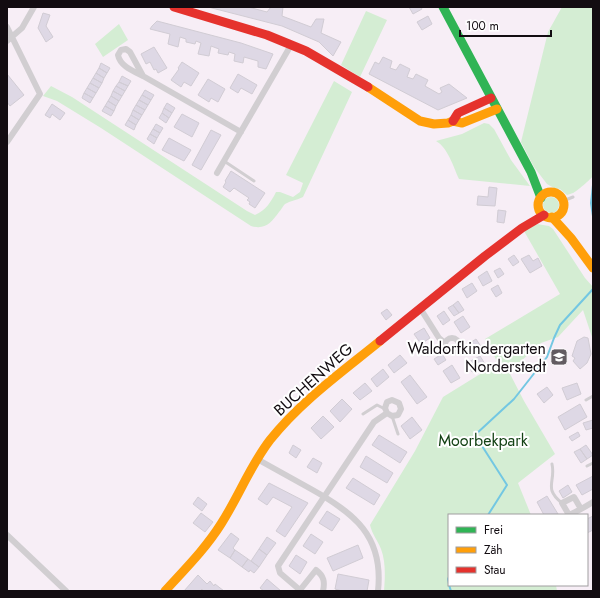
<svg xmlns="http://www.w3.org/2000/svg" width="600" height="598" font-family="Jost,sans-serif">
	<rect width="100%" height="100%" fill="#f7eef6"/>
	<path fill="#d4edd3" d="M562,7h31v169c-1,2 -17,16 -20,17 -2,1 -4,1 -6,2l-7,-6 -6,-1 -7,-4 -13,-17 -13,-25 27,-110z
		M366,11l21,9 -27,57 -19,-12z
		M119,24l9,16 -25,17 -8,-13z
		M334,81l18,11 -49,105c-6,3 -13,4 -18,7 -2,2 -4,6 -6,8 -8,11 -14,18 -28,14l-150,-98 -44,-27 -14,-5 8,-10 21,11 175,114 8,4c11,-5 16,-13 21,-23h4l13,5 7,-5 3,-9 -17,-8z
		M484,123l5,1 5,5 17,31 19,26 -71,-7c-6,-13 -11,-31 -23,-38l26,-7z
		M543 205a8 8 0 1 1 16 0a8 8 0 1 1-16 0Z
		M537,224l12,2 4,3 32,49 8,9v53l-10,-30 -25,27 -17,6 -32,29 15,29 31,53 -37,29 13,32h-82v70h107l1,6h-173c1,-13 2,-29 -3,-42 -3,-8 -9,-15 -11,-24l45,-74 28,-54 55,-34 -13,-24 75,-45 -36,-63z"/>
	<path fill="#73c7e2" d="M593,176v47l-3,-20z"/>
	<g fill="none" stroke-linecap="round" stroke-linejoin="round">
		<path stroke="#73c7e2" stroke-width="2" d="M593,138v3
			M488,515l19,-30 -32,-50 39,-36 33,-42 7,-19 6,-13 33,-36
			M449,577l-1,2 1,5
			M449,585l2,6"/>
	</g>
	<path fill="#ded8e5" stroke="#d1ccd4" d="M208,7h40l19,5 4,-5h12l-1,9 29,11 5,-8h8l-3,14 20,9 -8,14 -14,-14 -37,-16z
		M409,7h12l1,2 -9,5z
		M43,13l7,2 -4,11 7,11 -7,5 -8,-14z
		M428,16l4,8 -10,6 -5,-8z
		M157,21l84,22 32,11 -7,15 -8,-2v-6l-14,-4 -1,6 -9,-2 1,-7 -6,-2 -1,3 -10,-2 1,-4 -8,-3 -2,10 -11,-2 3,-11 -5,-2 -1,3 -9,-2v-3l-6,-2 -2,10 -10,-3 2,-10 -20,-5 2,-3z
		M154,47l13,21 -9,5 -2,-4 -2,1 -4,-8 -4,2 -5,-10z
		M383,57l9,4 -2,7 6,2 4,-6 10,5 -3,8 6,2 3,-5 12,6 -3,6 14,8 3,-2 -2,-4 9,-4 18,14 -29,12 -69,-36 6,-12 4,2z
		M182,62l17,11 -8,13 -7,-4 -3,5 -10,-7 8,-11 -1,-1z
		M101,63l9,5 -3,5 -8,-5z
		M99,68l8,5 -3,5 -8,-5z
		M96,73l8,5 -2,5 -9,-5z
		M7,74l17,21 -14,11 -3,-4z
		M238,74l19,11 -5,9 -11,-6 -3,5 -8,-5z
		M122,76l9,5 -3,5 -9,-4z
		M93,78l9,5 -3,5 -9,-5z
		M208,79l17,10 -7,13 -7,-4 -2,4 -11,-7z
		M119,82l9,4 -3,5 -9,-5z
		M90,83l9,5 -3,5 -9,-5z
		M116,86l9,5 -3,5 -9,-5z
		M87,88l9,5 -3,5 -9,-5z
		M145,90l9,5 -3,5 -9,-5z
		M113,91l9,5 -3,5 -8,-5z
		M84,93l9,5 -3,5 -8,-5z
		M142,95l9,5 -3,5 -9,-5z
		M111,96l8,5 -3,5 -8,-5z
		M139,100l9,5 -3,5 -9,-5z
		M108,101l8,5 -2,5 -9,-5z
		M167,103l8,5 -3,5 -8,-5z
		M52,104l13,9 -5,7 -8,-6 -2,4 -5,-3z
		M136,105l9,5 -3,5 -9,-5z
		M105,106l9,5 -3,5 -9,-5z
		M164,108l8,5 -3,5 -7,-5z
		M133,110l9,5 -3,5 -8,-5z
		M162,113l7,5 -3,5 -7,-5z
		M182,114l17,9 -7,14 -18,-10z
		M131,115l8,5 -3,5 -8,-5z
		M128,120l8,5 -2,5 -9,-5z
		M156,124l7,4 -3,5 -7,-4z
		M153,129l7,4 -3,5 -7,-4z
		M211,130l10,5 -20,35 -9,-5z
		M150,134l7,4 -3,6 -7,-5z
		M169,138l22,12 -7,11 -22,-11z
		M231,171l34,22 -10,15 -6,-4 1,-2 -3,-2 2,-2 -15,-10 -4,4 -7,-5 3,-5 -1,-1z
		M489,187l8,1 -2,18 -18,-1 1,-9 10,1z
		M498,210l8,1 -2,12 -7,-1z
		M514,255l5,7 -6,4 -5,-7z
		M529,255l4,6 5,-3 4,8 -12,7 -9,-14z
		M500,268l4,6 -6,4 -4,-7z
		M487,271l5,10 -9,5 -5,-9z
		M472,283l5,8 -10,7 -5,-9z
		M498,285l4,8 -6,4 -5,-8z
		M458,301l6,9 -5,3 -6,-8z
		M453,305l6,8 -5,3 -6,-8z
		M387,309l5,6 -6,5 -5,-7z
		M444,311l6,9 -7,5 -6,-9z
		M463,316l7,11 -9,6 -7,-11z
		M424,328l6,10 -9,6 -7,-10z
		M584,337l4,1 3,16 -4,9 -7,6 -7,-8 2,-3 -3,-2 5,-15z
		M476,339l6,9 -8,6 -7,-9z
		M432,344l4,7 -9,5 -4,-7z
		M442,354l4,6 -8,5 -4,-6z
		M400,355l7,8 -13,10 -6,-8z
		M480,356l5,8 -13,8 -5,-9z
		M452,365l8,13 -9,5 -8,-12z
		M383,369l6,8 -12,10 -6,-8z
		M410,375l17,22 -10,7 -16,-22z
		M365,383l7,8 -12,9 -7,-7z
		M577,383l4,11 -14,6 -5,-12z
		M547,387l6,8 -9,8 -7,-9z
		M342,399l10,10 -12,13 -10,-11z
		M580,404l7,13 -22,13 -7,-13z
		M323,416l11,11 -13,12 -10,-11z
		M412,417l10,13 -12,9 -9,-13z
		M593,420v8l-7,2 -3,-7z
		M578,432l2,4 -8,5 -3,-4z
		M379,435l28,17 -7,11 -28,-18z
		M293,445l8,5 -5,8 -7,-5z
		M586,445l7,10 -6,4 -7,-10z
		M580,449l7,10 -6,4 -7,-11z
		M366,456l27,17 -6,10 -27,-16z
		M313,458l9,5 -5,10 -10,-6z
		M593,476v13l-11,6 -6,-10z
		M353,478l27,17 -6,10 -28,-17z
		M269,483l39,20 -23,34 -9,-6 16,-24 -19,-10 -6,8 -9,-6z
		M568,485l4,7 -9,6 -4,-7z
		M547,496l11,18 -14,1 -7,-13z
		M198,497l9,7 -5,7 -9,-7z
		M327,511l13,8 -8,12 -13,-8z
		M201,513l12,9 -8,10 -12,-9z
		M593,516v14l-6,3v-14z
		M231,533l8,6 -6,9 2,2 -5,8 -12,-8z
		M311,534l12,8 -8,12 -12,-8z
		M267,537l9,6 -9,12 -8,-6z
		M358,545l5,13 -30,13 -6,-13z
		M259,549l8,6 -8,12 -8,-6z
		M235,550l13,9 -6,8 -12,-9z
		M296,555l11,7 -7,12 -11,-8z
		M248,559l11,8 -5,6 -4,-3 -1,2 -7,-5z
		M338,574l31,6 -2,11h-25l-7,-2z
		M198,575l9,9 3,-3 4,5 1,-2 9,7h-21l-1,-2 -2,2h-16z
		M267,579l14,12h-17l-4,-3z"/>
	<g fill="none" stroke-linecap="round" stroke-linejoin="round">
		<path stroke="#d1ced1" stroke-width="3" d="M224,161l30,20
			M563,201l10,-4
			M586,400l7,-4
			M363,414l14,-9 8,4
			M392,416l6,18
			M552,464c4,18 -9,24 10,39
			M587,466l6,-3"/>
		<path stroke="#d1ced1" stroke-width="6" d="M7,27l33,67 -33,48
			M7,41l15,-13 12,-21
			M143,76c-10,-5 -23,-10 -25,-21l3,-5 5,-1 4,3 13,24 98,56
			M217,173l74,-128
			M420,308l19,30 6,5
			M445 345a7 7 0 1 1 14 0a7 7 0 1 1-14 0Z
			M257,459c18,10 36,20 54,30 43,24 73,47 67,102
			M581,509l-7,-12 -12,6 7,12c9,-4 16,-8 24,-13
			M7,535l59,56
			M300,590l16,-20c8,6 9,12 7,21
			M301,591l-21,-18 -2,-7 96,-144 13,-9 5,3 6,-1 3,-6 -2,-6 -7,-3 -5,2 -2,6 2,5"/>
		<path stroke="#30b455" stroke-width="9" d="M443,7l88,165 10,26"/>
		<path stroke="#ff9f0a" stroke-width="9" d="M368,87l52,34 14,3 14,-1 5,-2 9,2 35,-14
			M538 205a13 13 0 1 1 26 0a13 13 0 1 1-26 0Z
			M552,217l19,21 22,30
			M165,591c20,-22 41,-43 56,-67 18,-28 29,-58 49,-84 31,-39 72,-68 110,-99"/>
		<path stroke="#e5322d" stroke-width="9" d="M174,7l93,28 39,16 62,36
			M453,121l5,-8 33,-15
			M380,341l105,-85 37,-28 22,-13"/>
	</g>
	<defs>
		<g id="school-square" transform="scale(0.9)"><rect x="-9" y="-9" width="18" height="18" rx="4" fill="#625b61" stroke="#fff"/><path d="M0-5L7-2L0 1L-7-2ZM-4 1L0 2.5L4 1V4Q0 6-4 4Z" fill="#fff"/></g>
	</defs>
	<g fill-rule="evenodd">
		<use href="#school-square" x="559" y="357"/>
	</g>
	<g text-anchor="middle" stroke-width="4" stroke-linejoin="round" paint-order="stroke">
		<g font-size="16" fill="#120c11" stroke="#fff" text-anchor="end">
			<text x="546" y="354">Waldorfkindergarten<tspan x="546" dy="18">Norderstedt</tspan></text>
		</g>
		<g font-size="16" fill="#120c11" stroke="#fff">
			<text transform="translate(313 379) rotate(-42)" y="6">BUCHENWEG</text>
		</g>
		<g font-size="16" fill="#144215" stroke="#fff">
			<text x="483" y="446">Moorbekpark</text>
		</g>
	</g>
	<rect width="600" height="598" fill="none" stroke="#120c11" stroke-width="16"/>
	<rect x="448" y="514" width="140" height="72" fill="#ffffff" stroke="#a09ea0"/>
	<rect x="456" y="527" width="20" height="6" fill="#30b455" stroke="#a09ea0"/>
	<text x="484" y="534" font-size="12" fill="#120c11">Frei</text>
	<rect x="456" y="547" width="20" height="6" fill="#ff9f0a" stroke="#a09ea0"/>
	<text x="484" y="554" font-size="12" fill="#120c11">Zäh</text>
	<rect x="456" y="567" width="20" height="6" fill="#e5322d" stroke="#a09ea0"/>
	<text x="484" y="574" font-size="12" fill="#120c11">Stau</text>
	<path d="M460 30v6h91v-6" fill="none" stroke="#120c11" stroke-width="2"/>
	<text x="466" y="30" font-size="12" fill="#120c11" stroke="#ffffff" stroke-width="3" paint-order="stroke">100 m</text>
</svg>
